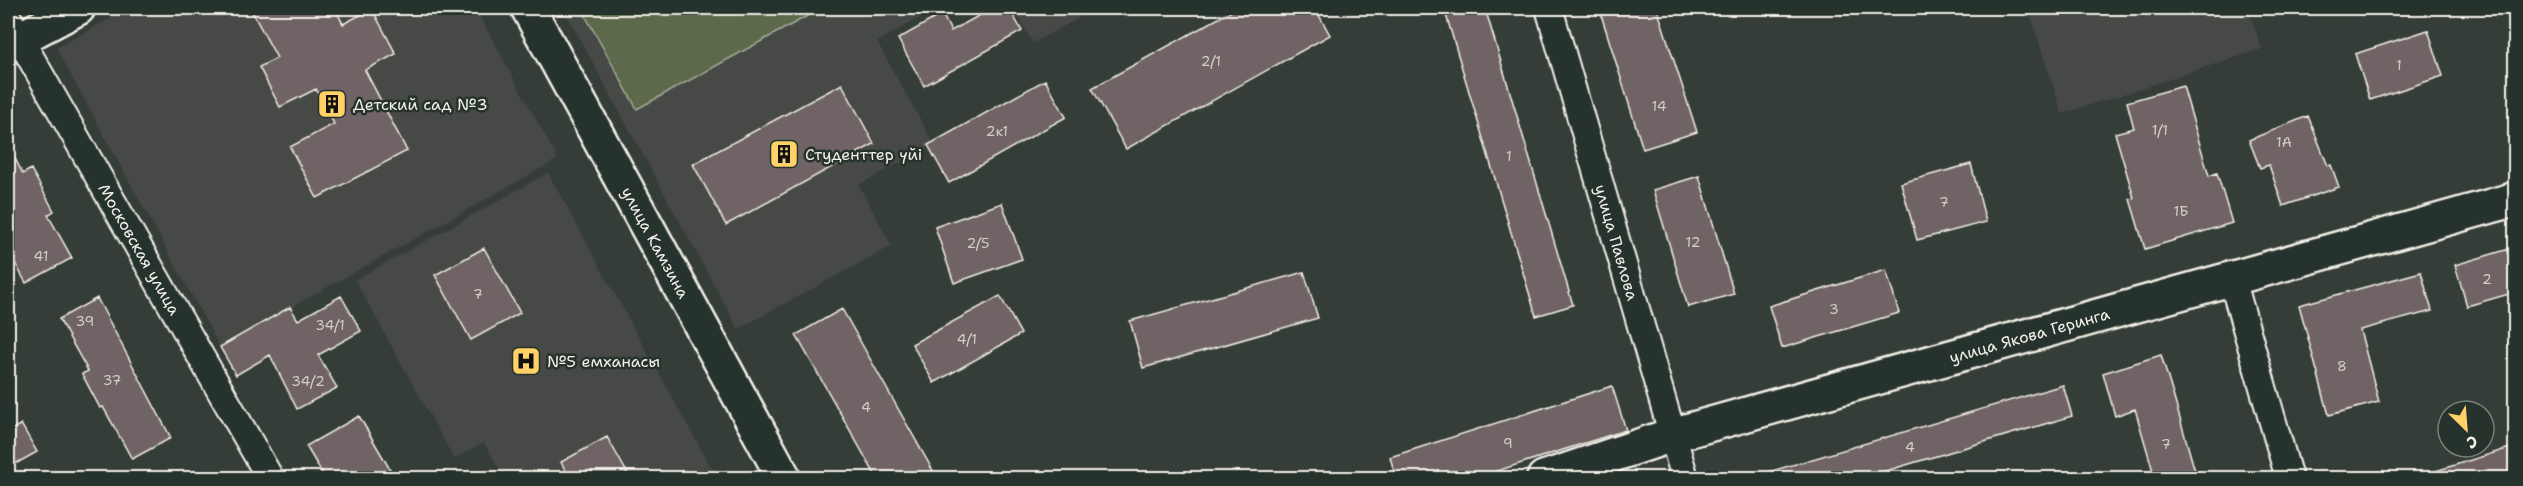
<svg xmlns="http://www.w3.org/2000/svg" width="2523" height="486" font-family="'Shantell Sans',sans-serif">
	<rect width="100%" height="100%" fill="#353d38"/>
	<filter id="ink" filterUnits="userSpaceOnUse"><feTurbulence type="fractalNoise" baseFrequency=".0167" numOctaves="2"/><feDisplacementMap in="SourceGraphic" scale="12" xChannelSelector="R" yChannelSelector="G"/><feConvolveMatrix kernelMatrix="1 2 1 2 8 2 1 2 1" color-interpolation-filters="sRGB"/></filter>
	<g filter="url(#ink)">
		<path fill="#464846" d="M130,8h345l83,151 -338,188 -164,-299z
			M563,8h374l-60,34 57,102 -75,41 33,61 -154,83z
			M1013,8h84l-64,35z
			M2028,8h220l14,41 -200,65z
			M548,173l169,305h-212l-21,-35 -30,16 -99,-179z"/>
		<path fill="#5b6b4c" stroke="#a8ae9a" stroke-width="1.5" d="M581,8h241l-185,101z"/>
		<path fill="#6f6365" stroke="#f4f1e8" stroke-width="1.5" d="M250,8h85l8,16 29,-15 24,45 -31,16 42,81 -90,47 -27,-51 44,-23 -18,-35 -36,18 -21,-40 18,-9z
			M993,8h16l13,23 -98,55 -26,-47 44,-25 9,17z
			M1237,8h78l15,27 -204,114 -34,-61z
			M1444,8h41l88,297 -37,11z
			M1599,8h58l40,124 -54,17z
			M2428,30l15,46 -73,24 -15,-46z
			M1045,80l21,37 -117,66 -21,-38z
			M842,84l32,60 -148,81 -33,-61z
			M2183,86l26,90 8,-3 15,50 -87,26 -15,-50 4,-1 -19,-65 19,-5 -7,-26z
			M2308,116l20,50 3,-1 8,22 -56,19 -14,-41 -9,3 -11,-28z
			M8,145l15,29 8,-5 23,42 -6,4 24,43 -46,25 -18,-33z
			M1971,164l15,58 -69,18 -16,-57z
			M1699,176l35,118 -46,13 -35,-117z
			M1002,203l20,56 -68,24 -19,-56z
			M2516,247v45l-49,14 -12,-41z
			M484,248l36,65 -49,27 -36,-65z
			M1886,270l13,43 -117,35 -13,-42z
			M1304,272l14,46 -175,50 -13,-47z
			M2421,272l11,39 -72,19 19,72 -50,13 -30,-110z
			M341,296l20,35 -43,24 19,33 -40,21 -27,-54 -34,20 -16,-28 70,-40 8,13z
			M1000,296l21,38 -87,49 -22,-39z
			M97,298l74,140 -39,21 -29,-52 -3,1 -18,-34 6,-3 -29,-52z
			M842,309l95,169h-60l-81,-143z
			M2161,355l13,43 23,80h-42l-20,-69 -20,7 -12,-43z
			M2063,385l9,31 -210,62h-97v-5z
			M1612,386l14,44 -151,48h-79l-6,-21z
			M359,416l36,62h-70l-19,-32z
			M21,424l16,28 -29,16v-36z
			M607,437l23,41h-60l-9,-16z
			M2516,446v32h-89l-1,-4z"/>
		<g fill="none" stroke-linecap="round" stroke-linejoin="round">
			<g stroke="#f4f1e8" stroke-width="30">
				<g id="minor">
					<path id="s1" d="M1549,8l136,470"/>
					<path id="s2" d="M8,18l262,460"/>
					<path d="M2232,279l57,199"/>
				</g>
			</g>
			<g stroke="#f4f1e8" stroke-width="38">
				<g id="tertiary">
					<path d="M8,45l70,-37"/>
					<path id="s3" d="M1544,478l128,-43 844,-236"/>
				</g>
			</g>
			<g stroke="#f4f1e8" stroke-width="38">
				<g id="secondary">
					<path id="s4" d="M528,8l256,470"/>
				</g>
			</g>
			<use href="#minor" stroke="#26332d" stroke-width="26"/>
			<use href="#tertiary" stroke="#26332d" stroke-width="33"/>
			<use href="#secondary" stroke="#26332d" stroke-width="33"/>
		</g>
	</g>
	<defs>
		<g id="building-square" transform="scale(1.5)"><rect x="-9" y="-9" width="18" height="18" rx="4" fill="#ffd166" stroke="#26332d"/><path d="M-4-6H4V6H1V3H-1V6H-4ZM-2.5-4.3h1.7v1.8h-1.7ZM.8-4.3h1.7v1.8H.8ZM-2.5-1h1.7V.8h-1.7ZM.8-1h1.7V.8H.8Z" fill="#111"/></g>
		<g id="hospital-square" transform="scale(1.5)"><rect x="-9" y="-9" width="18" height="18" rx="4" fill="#ffd166" stroke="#26332d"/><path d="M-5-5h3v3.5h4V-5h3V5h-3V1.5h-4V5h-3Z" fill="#111"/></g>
	</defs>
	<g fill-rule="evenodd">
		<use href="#building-square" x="332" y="104"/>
		<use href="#building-square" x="784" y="154"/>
		<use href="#hospital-square" x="526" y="361"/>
	</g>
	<g text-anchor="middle" stroke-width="5" stroke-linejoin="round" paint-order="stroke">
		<g font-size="14" fill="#d3cec7">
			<text x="1211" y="66">2/1</text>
			<text x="2399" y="70">1</text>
			<text x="1659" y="111">14</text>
			<text x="2160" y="135">1/1</text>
			<text x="997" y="136">2к1</text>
			<text x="2284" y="147">1А</text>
			<text x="1509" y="161">1</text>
			<text x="1944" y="207">7</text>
			<text x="2181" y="216">1Б</text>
			<text x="1693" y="247">12</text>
			<text x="978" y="248">2/5</text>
			<text x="41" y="261">41</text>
			<text x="2487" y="284">2</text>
			<text x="478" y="299">7</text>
			<text x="1834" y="314">3</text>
			<text x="85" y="326">39</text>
			<text x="330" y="330">34/1</text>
			<text x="967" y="344">4/1</text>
			<text x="2342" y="371">8</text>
			<text x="112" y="385">37</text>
			<text x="308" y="386">34/2</text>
			<text x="866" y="412">4</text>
			<text x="1508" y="448">9</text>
			<text x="2166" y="449">7</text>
			<text x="1910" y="452">4</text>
		</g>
		<g font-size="16" fill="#f4f1e8" stroke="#26332d" text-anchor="start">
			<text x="353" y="110">Детский сад №3</text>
			<text x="805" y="160">Студенттер үйі</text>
			<text x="547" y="367">№5 емханасы</text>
		</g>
		<g font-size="16" fill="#f4f1e8" stroke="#26332d">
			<text dy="6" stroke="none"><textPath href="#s4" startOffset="267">улица Камзина</textPath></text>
			<text dy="6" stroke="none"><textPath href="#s1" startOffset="244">улица Павлова</textPath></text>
			<text dy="6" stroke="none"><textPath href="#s2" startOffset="266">Московская улица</textPath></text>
			<text dy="6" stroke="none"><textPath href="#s3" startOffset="506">улица Якова Геринга</textPath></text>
		</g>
	</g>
	<rect width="2523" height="486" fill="none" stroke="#26332d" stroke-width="30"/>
	<rect x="15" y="15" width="2493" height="456" fill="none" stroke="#f4f1e8" stroke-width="2" filter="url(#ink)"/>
	<g transform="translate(2466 429) rotate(155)"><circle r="28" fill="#26332d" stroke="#787f78" stroke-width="1.5"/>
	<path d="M0-4.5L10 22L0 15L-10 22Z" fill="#ffd166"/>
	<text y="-9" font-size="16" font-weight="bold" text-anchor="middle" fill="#f4f1e8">С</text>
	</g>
</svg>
